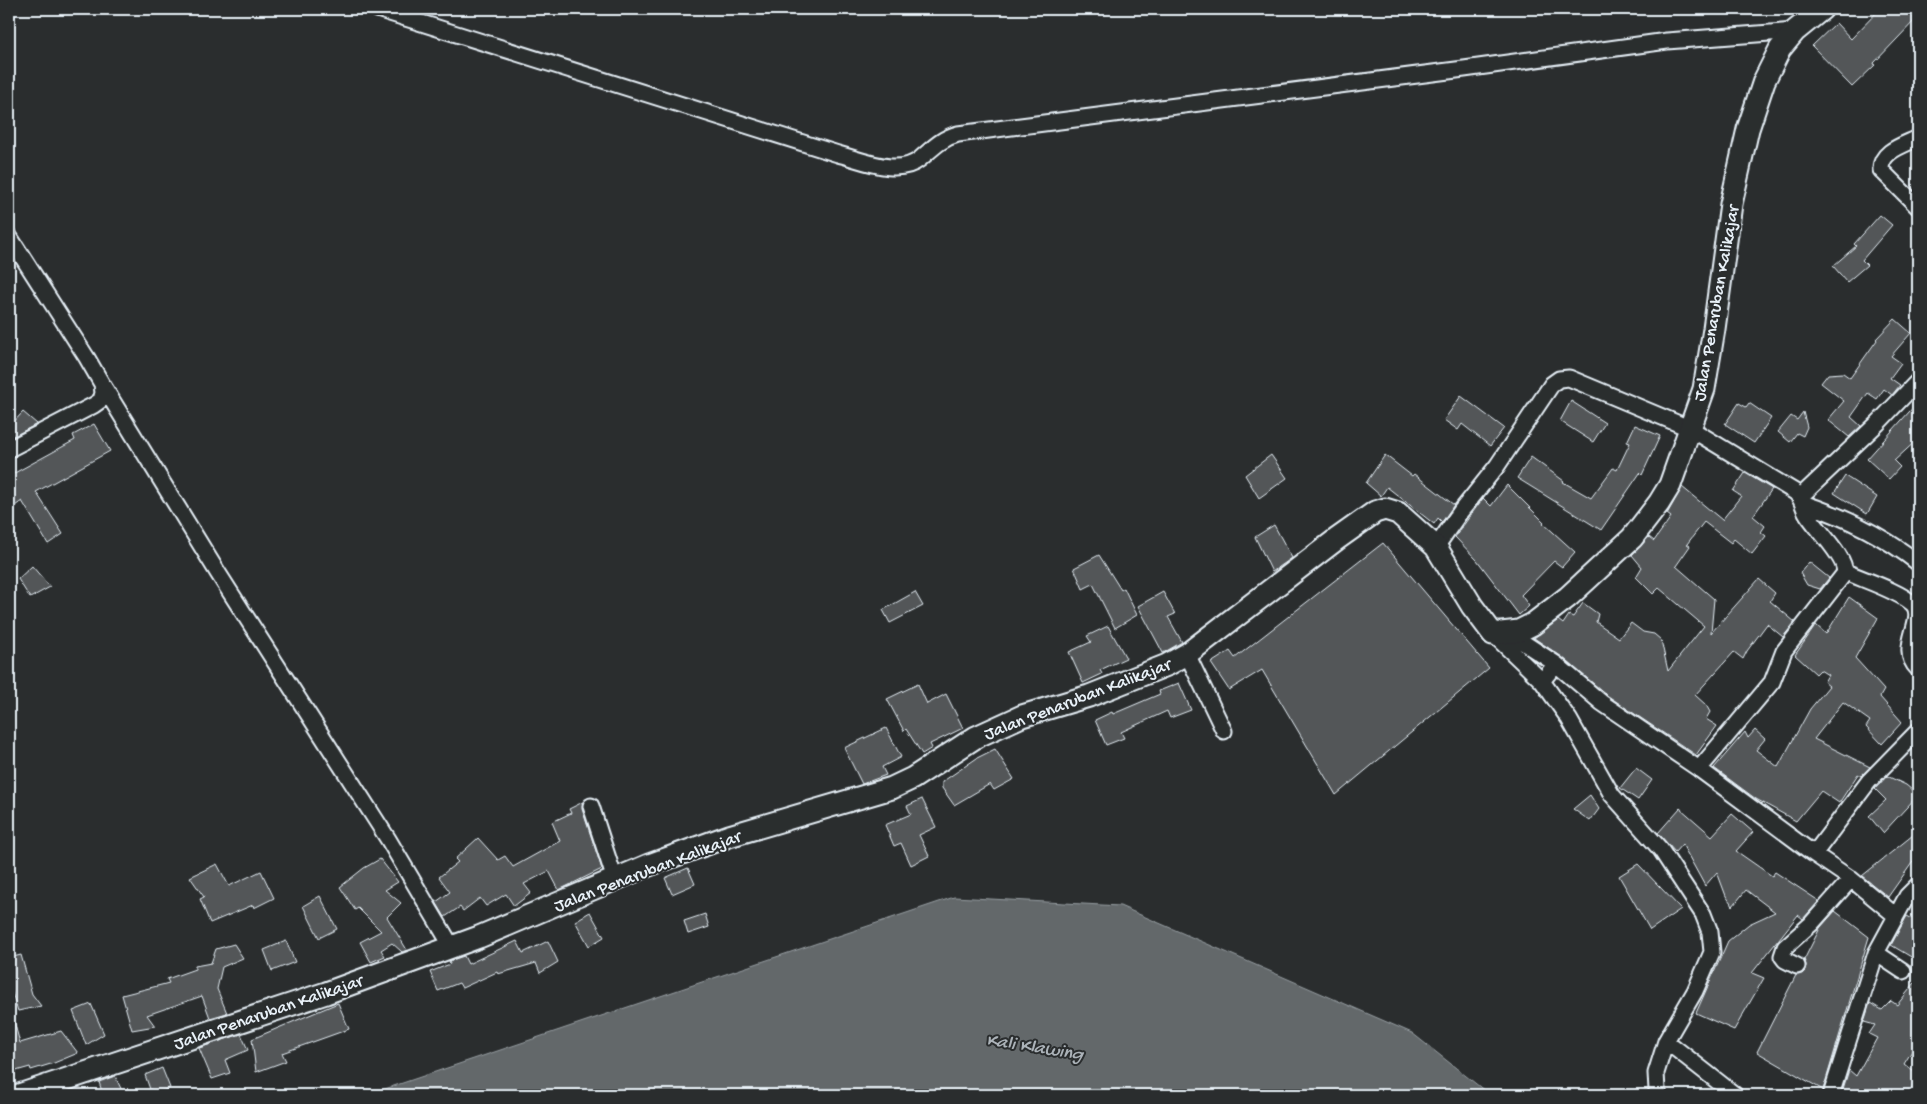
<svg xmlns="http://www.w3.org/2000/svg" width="1927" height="1104" font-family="'Gochi Hand',sans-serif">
	<rect width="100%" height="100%" fill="#2a2d2e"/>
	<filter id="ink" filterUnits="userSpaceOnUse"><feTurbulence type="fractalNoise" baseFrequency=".02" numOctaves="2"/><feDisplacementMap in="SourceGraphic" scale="10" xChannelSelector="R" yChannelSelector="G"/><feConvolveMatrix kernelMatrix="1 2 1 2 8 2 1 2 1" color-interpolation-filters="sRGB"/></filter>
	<g filter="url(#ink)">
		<path fill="#63686b" stroke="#989fa3" d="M954,897l166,9 292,127 78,62h-1123z"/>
		<path fill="#535759" stroke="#e8f1f8" d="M1880,9h31l7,8 -44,46 1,2 -23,22 -40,-41 24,-23 15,16z
			M1880,215l12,10 -30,35 5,5 -20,17 -14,-16 23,-20 -2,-2z
			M1895,319l16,14 -20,23 10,7 -11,15 10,7 -8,10 -8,-6 -7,10 -9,-6 -17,24 10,9 -12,11 -21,-17 16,-19 -23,-18 7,-9 15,-1 7,5 27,-38 -1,-1z
			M1461,396l43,32 -14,18 -28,-22 -4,6 -14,-10z
			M1571,401l34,22 -12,19 -33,-21z
			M1918,402v37l-24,22 6,6 -11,12 -22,-20z
			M1739,403l7,4 3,-4 22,15 -17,25 -29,-19z
			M23,412l14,12 -23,12 -5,-5v-4z
			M1803,412l4,15 -4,9 -6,-3 -7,9 -12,-10 13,-16 6,4z
			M94,424l16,27 -74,41 27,42 -15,10 -26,-43 -13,9v-34l66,-36 -2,-5z
			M1635,425l25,11 -18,39 -2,-2 -39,57 -84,-52 14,-21 33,24 -1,1 28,16 22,-30 4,2 13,-27 -3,-1z
			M1271,455l16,23 -28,20 -14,-23z
			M1385,455l27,21 2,-2 40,31 -12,17 -4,-4 -4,6 -47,-37 -6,9 -15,-13z
			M1745,473l27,16 -19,27 12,10 -4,6 5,4 -14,18 -18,-15 -3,4 -27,-21 -17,22 3,2 -14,20 38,33 -3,34 48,-54 16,14 -5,8 25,21 -12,15 -16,-13 -20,27 -4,8 -9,-7 -39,43 11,10 4,7 -4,7 11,7 -21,29 -88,-59 -46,-39 -28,-19 24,-18 5,4 6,-9 4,2 10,-14 15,11 -2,8 23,16 12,-15 12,9 11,2 7,6 7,31 36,-45 -45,-38 -6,6 -17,-17 6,-10 -10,-12 17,-18 5,4 17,-24 -4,-3 15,-27 40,33 19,-24 -8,-5z
			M1845,476l32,21 -10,17 -33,-21z
			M1507,485l37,37 -1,1 32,29 -13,15 -8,-6 -33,34 8,11 -10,9 -42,-55 -22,-23 28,-39 8,8z
			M1274,525l18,33 -20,14 -17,-35z
			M1383,543l106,125 -153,127 -74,-125 -33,20 -18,-27 19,-12 5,7z
			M1099,555l22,35 3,-2 13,27 -22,13 -22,-44 -10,5 -9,-21z
			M1809,562l20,16 -9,11 -13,-4 -7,-12z
			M32,566l18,21 -20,11 -12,-19z
			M915,592l8,14 -33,17 -7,-13z
			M1163,592l12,22 -7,3 14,25 -19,11 -25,-47z
			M1849,597l29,21 -23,40 29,32 -4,7 22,25 -20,22 -16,-17 4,-6 -27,-19 -29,37 56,28 -9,9 -3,-2 -19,29 -18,-12 -25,30 -40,-22 -42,-31 31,-36 3,6 7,-8 10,9 -9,11 22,17 32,-58 19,-23 -5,-4 4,-7 -8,-5 -4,4 -21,-19 21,-30 10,9z
			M1108,626l18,32 -26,12 2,4 -19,9 -14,-31 22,-10 -4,-6z
			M1179,683l12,27 -21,8 -3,-7 -46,21 3,6 -18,7 -11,-25 17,-8 1,2 47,-20 -1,-3z
			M918,684l9,20 19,-10 17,34 -33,16 2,4 -10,6 -16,-25 -2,2 -17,-32z
			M886,728l15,29 -19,10 4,8 -24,9 -18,-36z
			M995,749l19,30 -20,11 -4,-6 -36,21 -12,-17v-6l35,-24z
			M1636,768l16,12 -14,20 -18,-12z
			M1887,776l19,9 12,10 -35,38 -14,-17 17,-16 -11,-11z
			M1590,795l9,14 -9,12 -17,-12z
			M922,799l14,28 -17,8 10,21 -18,9 -10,-22 -7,3 -9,-21 26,-11 -4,-8z
			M583,802l-1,7 20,60 -43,21 -10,-19 -25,13 7,9 -17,13 -8,-12 -20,12 -6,-8 -17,13 -3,-4 -15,10 -9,-15 14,-10 -11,-15 19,-15 -3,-3 23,-21 20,22 7,-4 8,11 47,-26 -8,-19 19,-9 -2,-4z
			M1680,808l32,28 20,-22 21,18 -17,19 36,25 3,-4 44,29 -16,18 -5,-4 -46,58 12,5 -30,52 -38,-17 32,-72 21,-17 26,-12 -29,-22 -13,16 -7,-10 -9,-24 -12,14 -23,-42 -7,8 -17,-19z
			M1918,831v27l-6,5 -24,34 -26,-21z
			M380,859l18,23 -13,8 16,13 -14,14 20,33 -5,2 -10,-9 -11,7 4,6 -14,6 -11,-20 21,-11 -23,-23 -3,2 -15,-23 24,-19z
			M217,864l12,22 32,-15 13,27 -20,10 -1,-3 -43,18 -10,-24 4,-2 -14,-20z
			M1638,864l43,45 -31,21 -31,-54z
			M688,868l7,16 -23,10 -7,-16z
			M320,896l17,33 -18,9 -16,-32z
			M1835,911l34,26 -46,153 -66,-38 39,-77 6,-1 3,-3 1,-6 -2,-5 16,-32z
			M590,912l14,25 -15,9 -14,-25z
			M705,914l4,13 -21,7 -4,-13z
			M1907,916l11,6v39l-27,-16z
			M286,941l9,21 -23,9 -8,-21z
			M517,941l6,12 25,-12 10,21 -18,11 -4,-10 -38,11 -1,-2 -35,16 -3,-5 -21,8 -8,-19 20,-8 -1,-3 15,-5 4,8z
			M234,944l9,14 -21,9 -5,22 10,24 -17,5 -8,-22 -55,19 8,11 -23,4 -10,-35 47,-12 -2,-4 28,-10v-3l16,-3 5,-14z
			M21,955l11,39 9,12 -23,5 -7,-21 -2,1v-33z
			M1918,979v62l-14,23 14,11 -10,20h-67l8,-25 7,6 21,-38 -8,-4 6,-9 -11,-3 6,-19 12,7 9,-9 6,4z
			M338,1003l11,26 -67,24 4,8 -30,11 -4,-33z
			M91,1004l13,30 -18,11 -13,-34z
			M13,1018l7,25 41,-12 17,22 -24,10 -23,7 -1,-3 -21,6v-54z
			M241,1034l7,16 -23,10 5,13 -18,6 -13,-31z
			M162,1068l8,20 -18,7 -7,-20z
			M115,1076l9,19h-21l-4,-13z"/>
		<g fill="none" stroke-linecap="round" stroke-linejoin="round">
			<g stroke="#e8f1f8" stroke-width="19">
				<path id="street" d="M377,9l461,145c24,6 60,23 82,5 13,-11 22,-21 38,-25l506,-65 203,-28 128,-10
					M1918,138c-14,7 -38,13 -37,32l37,37
					M9,236l78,122 15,26 1,9 -2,7 -7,5 -85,44
					M102,384l116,189 170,266 64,108
					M1800,497l78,-74 40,-42
					M1803,503c42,14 81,33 115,60
					M1436,547l25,-36 36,-45 55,-82 7,-5 10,-1 122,51 104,63c7,6 7,12 11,20 7,14 43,47 38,62l-60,77 -12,31 -73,87 -97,-66 -46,-39 -14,17
					M1846,572c18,8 53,19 67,32 14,15 -17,44 5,65
					M1509,633l47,31
					M1493,634l49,47 27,38 43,76 49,55 42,64 7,18 2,20 -17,39 -29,50 -10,32 1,17 2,5
					M1187,654l37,77
					M1699,769l115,85 37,25 45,37
					M591,806l24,74
					M1814,854l55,-73 49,-50
					M1876,953l27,18
					M1797,966l-12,-6 -3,-4 3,-9 26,-23 40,-45
					M1666,1041l69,54
					M1831,1095l45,-142 31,-57 11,-11"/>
			</g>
			<g stroke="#e8f1f8" stroke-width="25">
				<path id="secondary" d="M19,1095l307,-102 153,-56 170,-72 80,-29 163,-48 21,-10 63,-41 46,-21 67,-20 78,-31 20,-11 150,-115 38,-27 10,-3 13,4 38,34 36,59 21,28 26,-3 14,-7 35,-27 64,-59 27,-35 11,-18 34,-96 10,-60 17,-125 17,-75 16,-48 16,-32 15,-18 27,-22"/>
			</g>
			<use href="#street" stroke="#2a2d2e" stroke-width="15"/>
			<use href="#secondary" stroke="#2a2d2e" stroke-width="21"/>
		</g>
	</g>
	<g text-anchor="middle" stroke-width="4" stroke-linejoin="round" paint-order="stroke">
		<g font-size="18" fill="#e8f1f8" stroke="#2a2d2e">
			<text transform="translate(1715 303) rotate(-80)" y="6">Jalan Penaruban Kalikajar</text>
			<text transform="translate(1077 698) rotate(-21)" y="6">Jalan Penaruban Kalikajar</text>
			<text transform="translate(647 870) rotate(-21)" y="6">Jalan Penaruban Kalikajar</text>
			<text transform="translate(268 1011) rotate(-19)" y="6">Jalan Penaruban Kalikajar</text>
		</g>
		<g font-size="19" font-style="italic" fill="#acb3b9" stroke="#2a2d2e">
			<text transform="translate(1035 1045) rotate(9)" y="7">Kali Klawing</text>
		</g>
	</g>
	<rect width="1927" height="1104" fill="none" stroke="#2a2d2e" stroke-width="30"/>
	<rect x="15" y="15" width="1897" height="1074" fill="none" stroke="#e8f1f8" stroke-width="2" filter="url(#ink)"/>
</svg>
